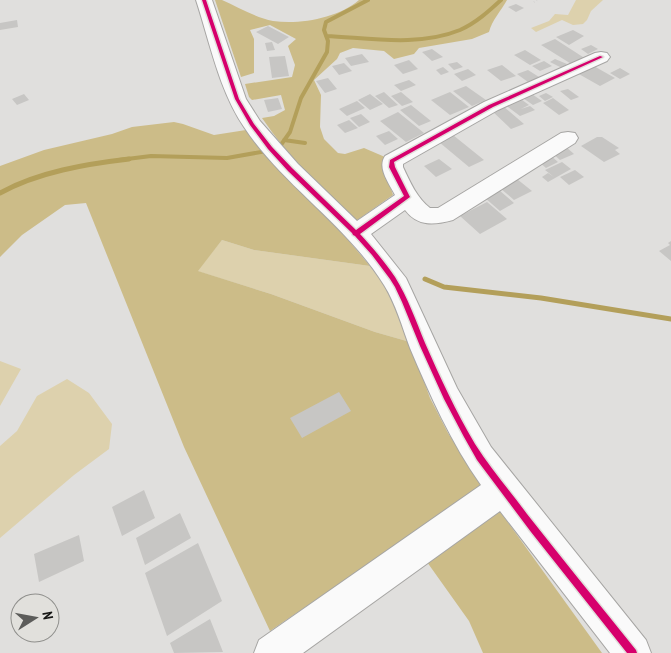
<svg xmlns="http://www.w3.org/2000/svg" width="671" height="653" font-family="'PT Sans Narrow',sans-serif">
	<rect width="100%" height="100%" fill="#e0dfdd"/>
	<path fill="#ddd1ad" d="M576,0h27l-12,11 -4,9 -4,4 -10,1 -11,-5 -26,12 -5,-4 18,-7 6,-7 13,1z
		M222,240l32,10 116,16 17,22 23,54 -35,-10 -104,-38 -74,-23z
		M0,361l21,8 -21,37z
		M67,379l22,14 23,31 -3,25 -35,26 -74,63v-92l17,-15 20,-35z"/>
	<path fill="#ccbc88" d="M215,0h7c16,7 34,18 51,21 27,4 65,-3 86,-21h148c-6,11 -15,20 -18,32l-17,7 -53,9 -5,6 -20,5 -10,-8 -31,-3 -13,5 -3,6 -23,21 7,15 -1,32 4,12 14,14 7,1 19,-6 21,9 -2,2v4l10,32 -37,26c-35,-32 -67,-63 -94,-103l12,-2 11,-6 -4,-15 -29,5 -3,-3 -4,-13 47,-7 3,-12 -7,-19 8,-7 -26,-14 -20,5 4,9v34l-13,4z
		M174,122l9,2 31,11 32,-5 103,111 21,25 -116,-16 -32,-10 -24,31 73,23 104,38 35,10 20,56 18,35 34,54 -212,144 -86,-184 -98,-244 -21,2 -43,30 -22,22v-91l44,-16 68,-16 20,-7z
		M499,510l103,143h-119l-14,-32 -42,-59z"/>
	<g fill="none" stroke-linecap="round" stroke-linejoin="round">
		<path stroke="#b39f5a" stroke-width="4" d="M326,36c44,2 92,11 134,-6 16,-7 29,-19 41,-30
			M284,140l21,3
			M119,160l32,-4 76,2 51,-9 12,-17 11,-34 26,-46 1,-11 -4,-11 2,-8 42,-22"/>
		<path stroke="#b39f5a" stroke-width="5" d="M0,193c38,-21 86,-29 129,-34
			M425,279l19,8 97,11 130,21"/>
	</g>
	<path fill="#c7c6c4" d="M516,4l8,4 -8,4 -8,-5z
		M17,20l1,7 -18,3v-7z
		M268,26l21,11 -11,7 -22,-12z
		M573,30l11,6 -15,9 -13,-8z
		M555,39l31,20 -13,6 -32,-20z
		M272,42l3,8 -8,1 -2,-8z
		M591,45l7,4 -10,5 -7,-5z
		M432,49l11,8 -11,4 -10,-9z
		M525,50l16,10 -11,5 -16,-10z
		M362,54l7,8 -18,4 -6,-8z
		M285,56l4,20 -17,2 -3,-21z
		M555,59l12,5 -5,4 -12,-6z
		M409,60l9,9 -15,5 -9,-9z
		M544,61l8,5 -12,5 -8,-5z
		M457,62l6,5 -9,3 -6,-6z
		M344,63l8,8 -13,4 -7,-9z
		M502,65l14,11 -15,5 -14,-11z
		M592,65l23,13 -15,8 -23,-13z
		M443,67l6,5 -8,3 -5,-5z
		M620,68l10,6 -10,5 -10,-6z
		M468,69l8,6 -14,6 -8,-7z
		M528,70l11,7 -11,5 -11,-8z
		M328,78l9,11 -12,4 -9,-12z
		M409,80l7,5 -15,6 -7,-6z
		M466,86l20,14 -14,6 -19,-15z
		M568,89l11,8 -8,3 -11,-9z
		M384,92l14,13 -9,3 -14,-12z
		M401,92l12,10 -11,4 -11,-10z
		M450,92l19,15 -19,8 -19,-15z
		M529,92l13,9 -9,4 -13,-9z
		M546,93l7,4 -8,4 -6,-5z
		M24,94l5,6 -12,5 -5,-6z
		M370,94l13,10 -13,6 -12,-10z
		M518,97l11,8 -8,4 9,-3 5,4 -15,6 -16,-12z
		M278,98l4,11 -14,3 -4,-12z
		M553,98l16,12 -10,5 -16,-12z
		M357,101l8,7 -18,8 -8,-7z
		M411,105l20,16 -12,5 -19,-16z
		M503,106l21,18 -13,5 -20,-19z
		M398,112l26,21 -18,9 -26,-21z
		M361,114l9,8 -11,5 -9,-9z
		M349,120l9,8 -13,5 -8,-8z
		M389,131l9,8 -13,6 -9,-9z
		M453,135l31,25 -15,7 -30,-25z
		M597,137h5l17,11 -4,2 5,4 -16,8 -23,-16z
		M565,146l9,8 -14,6 -9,-8z
		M550,155l8,7 -12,6 -8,-7z
		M439,159l13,10 -16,8 -12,-11z
		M562,162l9,7 -23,13 -6,-5 6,-4 6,4 -9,-7z
		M575,170l9,7 -15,8 -9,-8z
		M517,179l15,12 -18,9 -14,-12z
		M499,190l15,13 -14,8 -16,-14z
		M487,202l20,17 -27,15 -20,-18z
		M671,241v20l-12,-10 11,-6 -2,-2z
		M339,392l12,19 -49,27 -12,-20z
		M144,490l11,28 -33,18 -10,-29z
		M180,513l11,25 -46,27 -9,-27z
		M79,535l5,26 -45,21 -5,-28z
		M198,543l24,58 -55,35 -22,-63z
		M210,619l13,33 -49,1 -4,-10z"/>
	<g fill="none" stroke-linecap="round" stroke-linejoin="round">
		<g stroke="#a6a5a3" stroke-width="2">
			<path id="minor" d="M196,0h16l34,99 14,22 38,43 59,57 38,-26c-6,-12 -18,-27 -10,-39l99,-54 111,-49 6,-1 6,1 3,4 -3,4 -109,49 -95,54v3c7,15 14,31 27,41h8l123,-75 7,-1 7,1 3,5 -3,5 -122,77c-19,5 -35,7 -48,-10l-34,24 35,44 51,110 34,59 155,193 5,13h-41l-110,-142 -197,142h-49l5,-13 222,-155c-30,-42 -51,-90 -71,-137 -8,-21 -14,-44 -26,-63 -37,-60 -101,-99 -140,-158 -25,-37 -34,-84 -48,-127z"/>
		</g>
		<path stroke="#cccbca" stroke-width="2" stroke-dasharray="0.5 2.5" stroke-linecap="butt" d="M534,2l3,-2"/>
		<use href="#minor" fill="#fafafa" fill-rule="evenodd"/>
		<g stroke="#e1e0dc" stroke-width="3">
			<path id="cycleway" d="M202,0h4l33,99 15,25 18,23 20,21 64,62 48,-34 -15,-29 1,-7 99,-55 111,-49 3,1 -110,50 -99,55 1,5 15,30 -50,37c12,13 25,28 35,43 13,21 21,44 30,66 15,34 31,69 50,101 16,25 35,47 52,70 36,46 73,91 109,136l1,3h-10l-96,-121 -54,-72 -13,-23 -20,-38 -24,-53 -18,-44 -7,-15 -5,-8 -18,-24 -17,-19 -2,-1 -1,-2 -64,-62 -20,-22 -18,-24 -15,-26z"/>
		</g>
		<use href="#cycleway" fill="#d6006c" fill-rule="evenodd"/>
	</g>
	<g transform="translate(35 618) rotate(79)"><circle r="24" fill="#e1e0dc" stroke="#8f8f8c"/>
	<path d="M0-4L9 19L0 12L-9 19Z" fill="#5c5c5a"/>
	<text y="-8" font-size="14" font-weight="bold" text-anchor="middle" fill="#151514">N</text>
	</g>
</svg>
